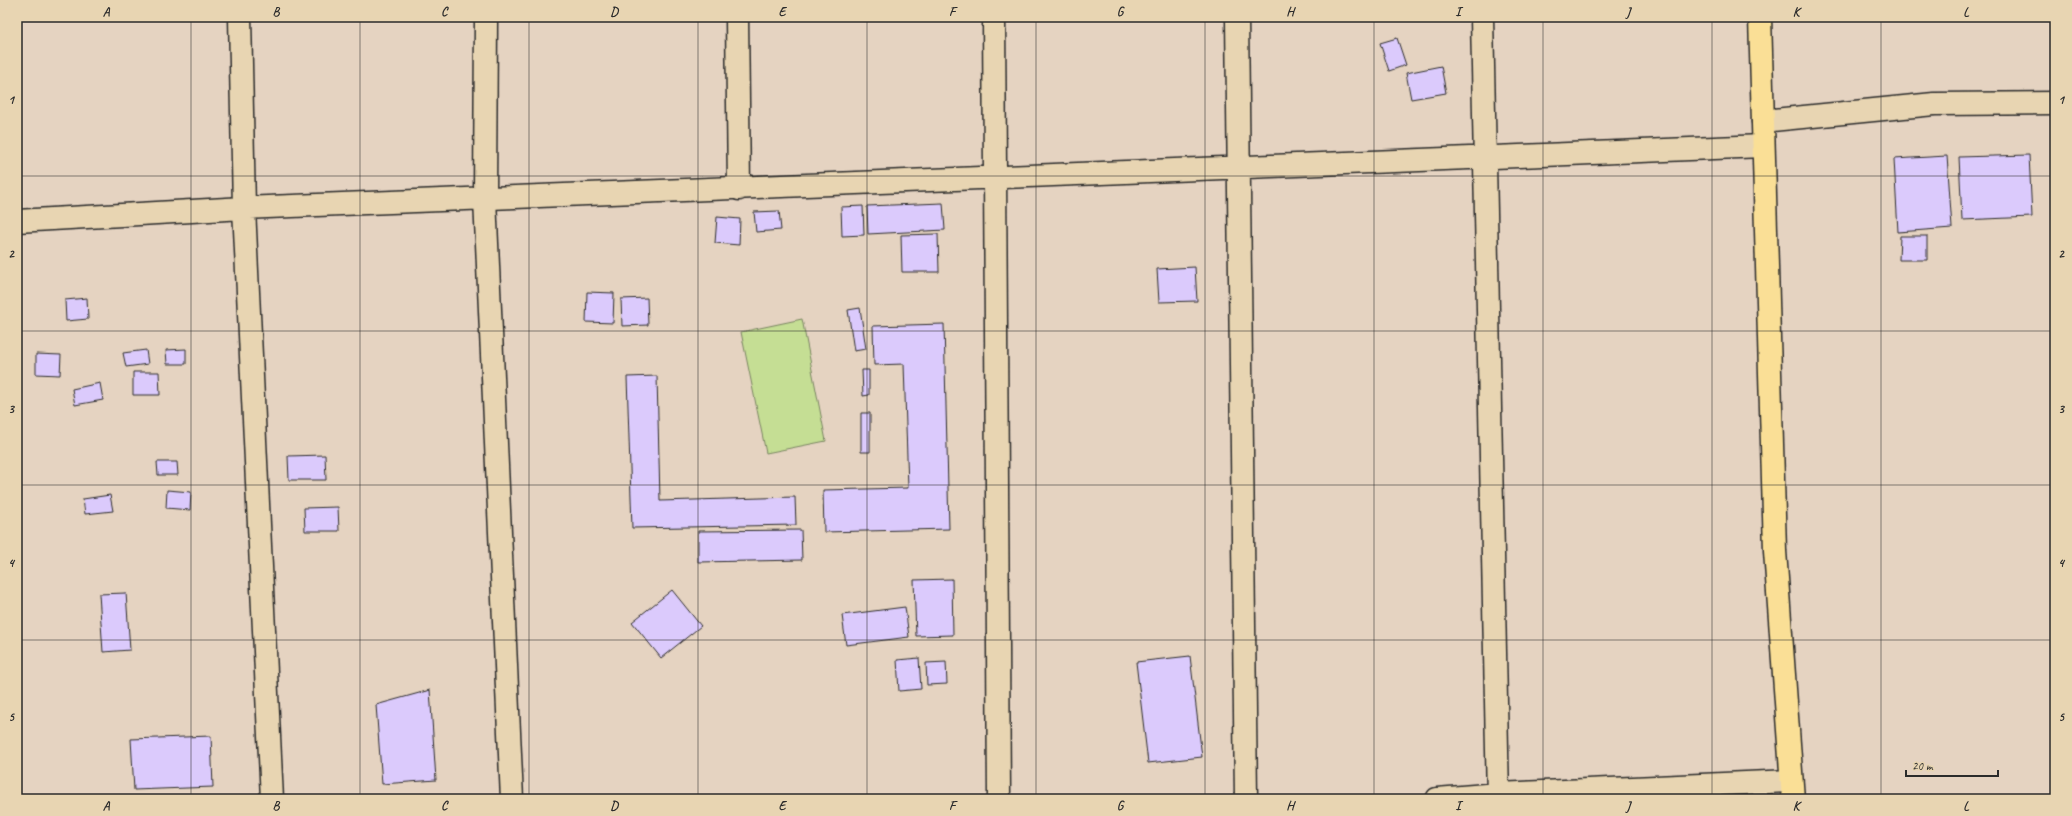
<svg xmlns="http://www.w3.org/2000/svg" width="2072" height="816" font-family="Caveat,sans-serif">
	<rect width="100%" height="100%" fill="#e5d3c1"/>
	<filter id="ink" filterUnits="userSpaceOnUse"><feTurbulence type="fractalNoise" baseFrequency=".025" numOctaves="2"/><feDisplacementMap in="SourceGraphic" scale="8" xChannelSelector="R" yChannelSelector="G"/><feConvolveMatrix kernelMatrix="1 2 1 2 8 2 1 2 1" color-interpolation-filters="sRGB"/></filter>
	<g filter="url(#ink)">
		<path fill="#c5de94" stroke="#788460" d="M802,319l24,122 -60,12 -25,-121z"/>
		<path fill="#dbcafc" stroke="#2b2b2b" d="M1397,38l9,27 -17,6 -9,-28z
			M1441,66l5,27 -35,6 -5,-26z
			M2029,155l3,62 -70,3 -3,-63z
			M1947,156l5,72 -54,4 -4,-73z
			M943,203l2,27 -77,4 -1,-28z
			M863,206l1,29 -22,1 -1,-29z
			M779,211l2,19 -25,2 -2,-20z
			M717,217l23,2 -1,26 -24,-2z
			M938,234l1,38h-37l-1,-37z
			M1900,236h27v24h-28z
			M1195,267l2,34 -38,1 -2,-33z
			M587,292l27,1 -1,30 -27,-1z
			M87,298l1,21 -22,2 -1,-21z
			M647,298l1,27 -26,1 -1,-27z
			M860,308l6,41 -12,2 -6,-41z
			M944,324l5,205 -125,3 -1,-42 85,-2 -4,-124 -30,1 -1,-39z
			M186,349v15h-19l-1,-14z
			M146,350l2,14 -22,3 -3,-14z
			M36,354l25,1 -1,20 -24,-1z
			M862,370h7v25l-6,1z
			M133,372h26l1,23h-27z
			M657,376l3,125 135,-4 1,28 -164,3 -5,-151z
			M100,383l3,17 -28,5 -3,-16z
			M861,413h9v39h-9z
			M325,455l1,25h-37l-1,-24z
			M157,462h20l1,13h-20z
			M167,490l24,2 -1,18 -24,-2z
			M110,495l3,16 -28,3 -2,-15z
			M338,507l1,24h-34l-1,-23z
			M801,530l1,30 -104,2v-31z
			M952,579l1,56 -37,1 -2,-56z
			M672,590l29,36 -40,32 -29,-36z
			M126,593l4,57 -27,2 -4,-58z
			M905,607l4,30 -63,8 -4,-30z
			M1190,656l12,101 -54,6 -12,-101z
			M919,658l2,31 -22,2 -2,-31z
			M946,662l1,22 -20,1 -1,-22z
			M430,690l6,90 -54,4 -6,-79z
			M211,736l2,51 -79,3 -3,-51z"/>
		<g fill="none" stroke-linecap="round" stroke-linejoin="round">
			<g stroke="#2b2b2b" stroke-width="25">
				<path id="street" d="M240,17l4,191 28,591
					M486,17l-1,182 27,600
					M737,17l2,172
					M994,17l5,782
					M1237,17l9,782
					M1482,17l16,782
					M1763,121l171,-17 121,-1
					M17,221l227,-13 1519,-62
					M1437,799l61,-5 293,-13"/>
			</g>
			<g stroke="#2b2b2b" stroke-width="25">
				<path id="highway" d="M1760,17l15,534 18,248"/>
			</g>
			<use href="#street" stroke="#e8d5b2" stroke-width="22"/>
			<use href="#highway" stroke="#fadf96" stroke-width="22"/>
		</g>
	</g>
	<path fill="none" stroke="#2b2b2b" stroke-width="1" stroke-opacity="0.55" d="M191,17v782M360,17v782M529,17v782M698,17v782M867,17v782M1036,17v782M1205,17v782M1374,17v782M1543,17v782M1712,17v782M1881,17v782M17,176h2038M17,331h2038M17,485h2038M17,640h2038"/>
	<rect width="2072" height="816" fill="none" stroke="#e8d5b2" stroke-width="44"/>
	<path d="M1906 770v6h92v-6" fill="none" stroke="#2b2b2b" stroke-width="2"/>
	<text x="1912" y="770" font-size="12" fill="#2b2b2b" stroke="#e8d5b2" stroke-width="3" paint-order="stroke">20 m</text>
	<rect x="22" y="22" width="2028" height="772" fill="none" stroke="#2b2b2b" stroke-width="1.5"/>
	<g font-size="13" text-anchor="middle" font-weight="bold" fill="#2b2b2b">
		<text x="106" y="16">A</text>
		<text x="276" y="16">B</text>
		<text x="444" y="16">C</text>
		<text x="614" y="16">D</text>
		<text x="782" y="16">E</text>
		<text x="952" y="16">F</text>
		<text x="1120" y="16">G</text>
		<text x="1290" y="16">H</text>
		<text x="1458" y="16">I</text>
		<text x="1628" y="16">J</text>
		<text x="1796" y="16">K</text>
		<text x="1966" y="16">L</text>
		<text x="11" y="104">1</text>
		<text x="2061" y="104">1</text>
		<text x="11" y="258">2</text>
		<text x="2061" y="258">2</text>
		<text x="11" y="413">3</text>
		<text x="2061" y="413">3</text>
		<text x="11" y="567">4</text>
		<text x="2061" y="567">4</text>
		<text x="11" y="721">5</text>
		<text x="2061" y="721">5</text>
		<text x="106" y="810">A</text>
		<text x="276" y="810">B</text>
		<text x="444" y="810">C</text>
		<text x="614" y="810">D</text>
		<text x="782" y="810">E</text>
		<text x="952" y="810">F</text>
		<text x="1120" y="810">G</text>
		<text x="1290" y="810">H</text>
		<text x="1458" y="810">I</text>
		<text x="1628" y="810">J</text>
		<text x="1796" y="810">K</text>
		<text x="1966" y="810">L</text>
	</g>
</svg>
